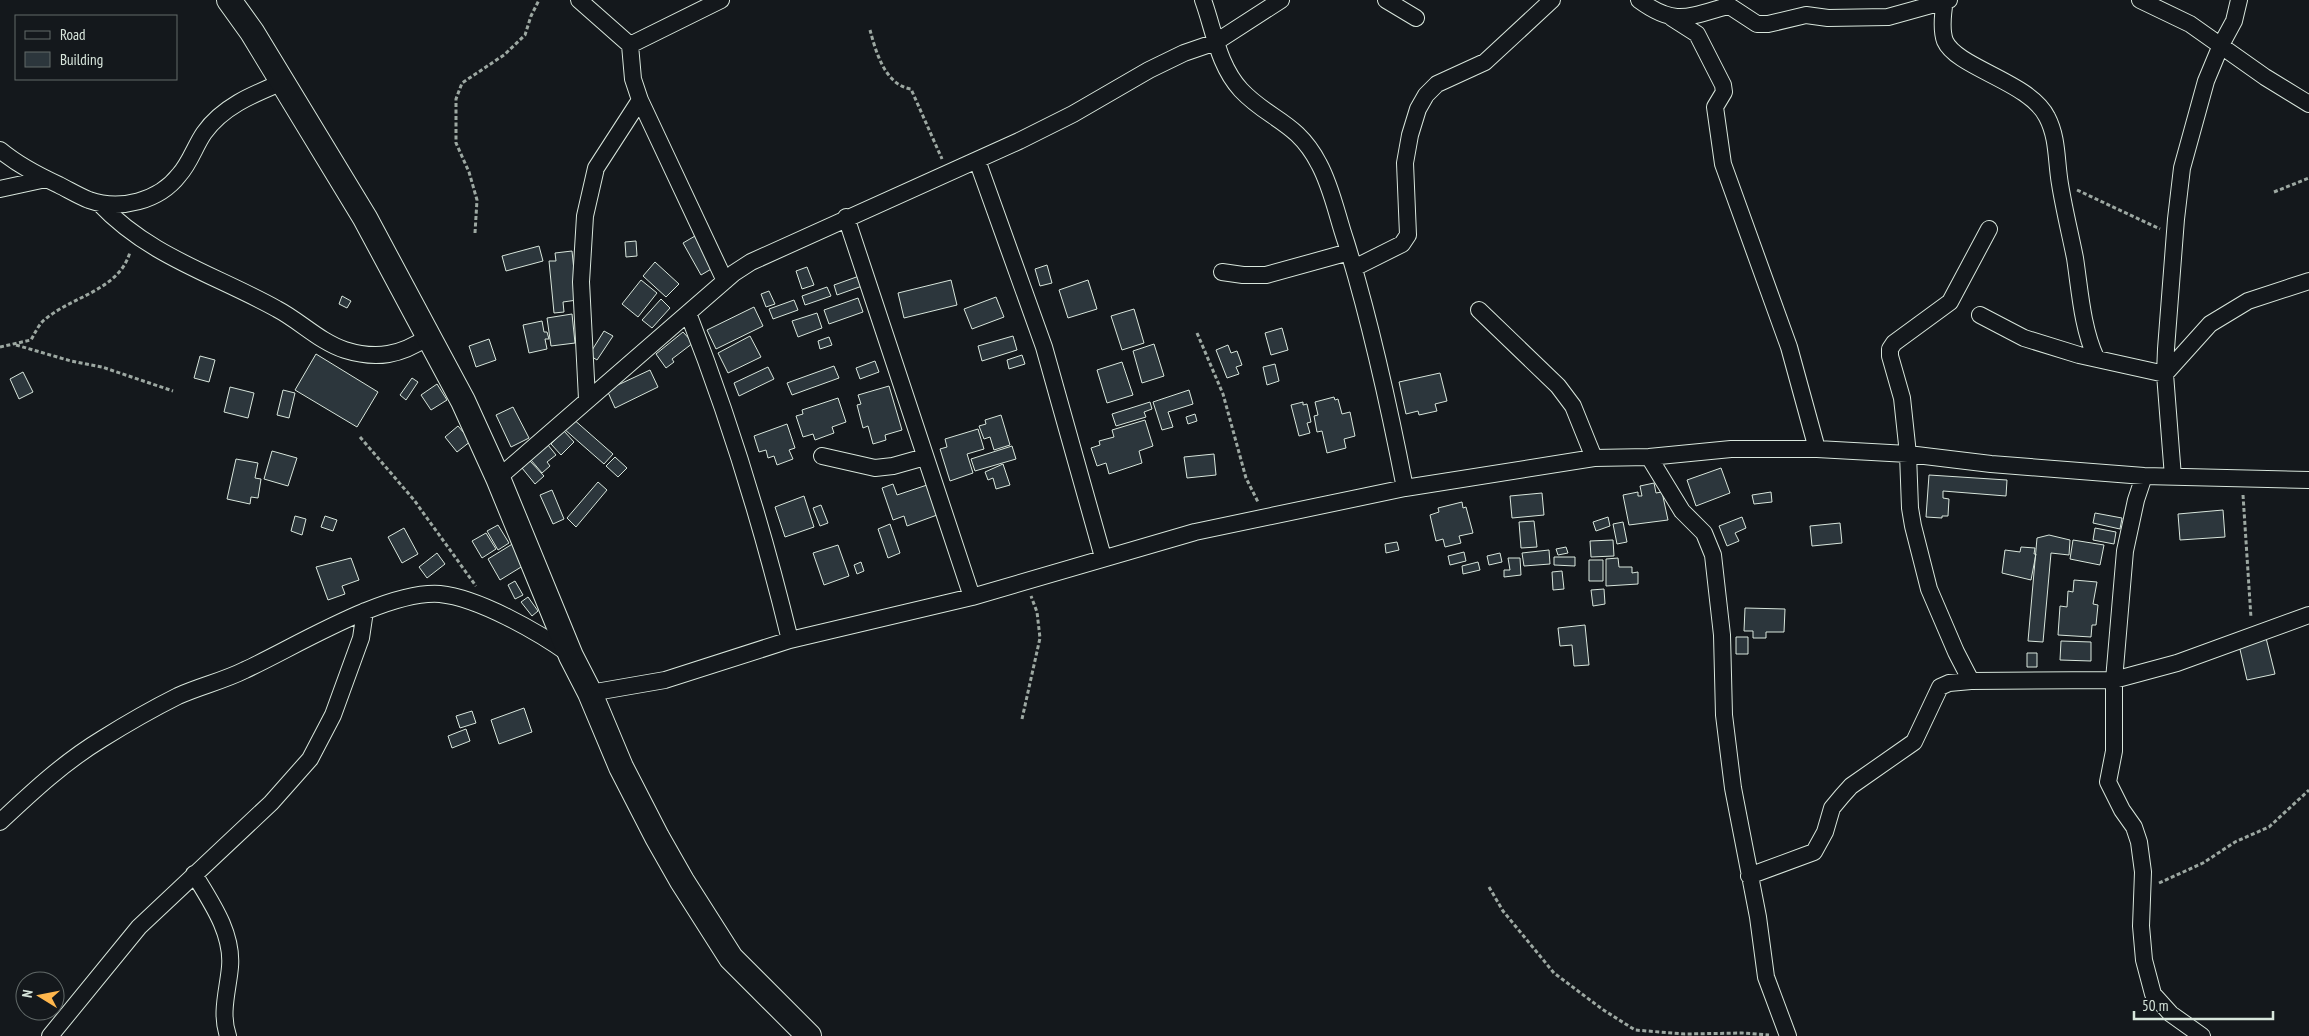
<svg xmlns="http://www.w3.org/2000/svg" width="2309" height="1036" font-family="'PT Sans Narrow',sans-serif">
	<rect width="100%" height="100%" fill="#14181c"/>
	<path fill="#2c363c" stroke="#d8e6dc" d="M695,236l18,32 -12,7 -18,-32z
		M636,241l1,15 -11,1 -1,-15z
		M539,246l4,15 -37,10 -4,-15z
		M572,251l5,49 -14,2 1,10 -10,1 -5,-52h7l-1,-8z
		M655,262l24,22 -13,13 -23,-21z
		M1047,265l5,18 -12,3 -5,-17z
		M807,267l7,18 -12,4 -6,-18z
		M862,275l3,10 -28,10 -3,-10z
		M641,280l16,13 -19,24 -16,-13z
		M951,280l6,25 -53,13 -6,-25z
		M1088,280l9,29 -29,9 -9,-28z
		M827,287l4,9 -26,9 -3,-9z
		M769,291l6,13 -9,3 -5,-13z
		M342,296l9,5 -4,7 -8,-4z
		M996,297l8,20 -32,12 -8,-20z
		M858,298l5,14 -34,12 -5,-14z
		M661,299l9,9 -18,20 -10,-8z
		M794,300l4,10 -25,9 -4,-10z
		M754,307l9,19 -47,23 -9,-19z
		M1134,309l10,34 -22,7 -11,-34z
		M817,313l5,15 -24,9 -6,-16z
		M572,314l3,29 -24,3 -4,-28z
		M542,321l2,11h3l2,7h-4l2,10 -18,4 -6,-28z
		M1282,328l6,22 -17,5 -6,-22z
		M604,331l9,5 -16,24 -8,-5z
		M683,332l10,11 -21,16 2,3 -8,6 -10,-14z
		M750,336l11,21 -33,16 -10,-20z
		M1013,336l4,14 -35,11 -4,-15z
		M829,337l3,8 -12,4 -2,-8z
		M489,339l7,21 -20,7 -7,-21z
		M1154,344l10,32 -22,7 -9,-32z
		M1228,345l3,8 6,-2 5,14 -6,2 3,7 -12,4 -11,-28z
		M316,354l62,38 -21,35 -62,-37z
		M1022,355l3,9 -16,5 -2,-9z
		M200,356l15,4 -6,22 -15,-4z
		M875,361l4,11 -19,7 -4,-11z
		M1122,362l11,33 -26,8 -10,-33z
		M1275,364l4,17 -12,4 -4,-18z
		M834,366l5,12 -47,17 -5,-12z
		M768,367l6,12 -35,17 -5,-13z
		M650,370l8,17 -43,21 -8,-18z
		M23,372l10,20 -14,7 -9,-20z
		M1440,373l7,28 -12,3 2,7 -18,4 -1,-4 -12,3 -7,-32z
		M412,378l6,4 -12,18 -6,-5z
		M437,384l10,16 -16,10 -10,-15z
		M889,386l13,44 -17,5 1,5 -13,4 -5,-18 -5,2 -6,-23 4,-1 -3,-9z
		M230,387l24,6 -6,25 -24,-6z
		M283,390l12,3 -6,25 -12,-3z
		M1189,390l4,14 -25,8 5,15 -11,3 -9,-28z
		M1334,397l1,3 3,-1 4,15 8,-2 5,24 -11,3 2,9 -19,5 -5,-22 -5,1 -3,-16 4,-1 -3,-13z
		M838,398l8,24 -14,5 2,6 -19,7 -2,-6 -10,3 -7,-21 7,-2 -1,-4z
		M1150,402l2,7 -8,3 2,5 -30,9 -4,-12z
		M1303,402v3l4,-1 4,18 -4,1 3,10 -11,3 -8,-31z
		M513,407l16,31 -18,9 -15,-32z
		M1195,414l2,7 -9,3 -2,-7z
		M1001,415l9,30 -16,5 -4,-13 -6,2 -5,-13 7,-2 -1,-4z
		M572,418l41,36 -9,10 -41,-36z
		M1145,420l8,26 -14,5 3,12 -33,11 -3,-11 -9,3 -6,-18 9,-3 -1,-4 15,-4 -2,-7z
		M787,424l8,24 -6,2 4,9 -16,6 -3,-9 -6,2 -2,-8 -7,2 -5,-16z
		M458,426l13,15 -14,11 -12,-15z
		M978,429l6,20 -17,5 6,19 -23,8 -10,-32 7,-2 -2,-8z
		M564,431l10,11 -13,13 -10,-11z
		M548,445l8,10 -9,7 3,4 -8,7 -11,-13z
		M1012,446l4,13 -41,12 -4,-12z
		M272,451l25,7 -9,28 -24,-7z
		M1214,454l2,21 -29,3 -3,-21z
		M615,457l12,11 -9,9 -12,-11z
		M236,459l22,4 -3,15 6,1 -3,19 -7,-1 -1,7 -23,-5z
		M530,461l14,15 -9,8 -13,-16z
		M1003,464l7,21 -14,4 -3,-11 -5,2 -3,-8z
		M1721,468l9,25 -34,13 -9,-26z
		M1929,475l78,5 -1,16 -63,-5v7l6,1 -1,17h-6v2l-16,-1z
		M598,482l9,8 -31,37 -9,-9z
		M1654,483l2,10 6,-1 6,28 -39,5 -6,-30 15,-3v4h4l-2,-10z
		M893,484l4,11 30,-10 10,30 -30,11 -3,-10 -11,4 -11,-32z
		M552,490l12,29 -11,5 -13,-29z
		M1771,492l1,10 -18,2 -2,-9z
		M1542,493l2,22 -32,3 -2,-22z
		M804,496l10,31 -29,10 -10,-30z
		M1462,502l1,6 3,-1 7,26 -14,3 2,7 -16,4 -2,-8 -7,2 -6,-26 9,-3 -1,-4z
		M821,505l7,18 -8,3 -7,-18z
		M2223,510l2,27 -45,3 -2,-26z
		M2095,513l27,5 -2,11 -27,-6z
		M295,516l11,3 -4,16 -11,-4z
		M325,516l12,4 -4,11 -12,-4z
		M1608,517l2,9 -14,5 -3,-9z
		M1742,517l4,11 -11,5 4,8 -12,5 -8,-20z
		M1534,521l3,26 -16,1 -2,-26z
		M1623,522l4,20 -10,2 -4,-20z
		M1840,523l2,20 -30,3 -2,-20z
		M890,524l10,29 -12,5 -10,-29z
		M498,525l11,18 -11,7 -11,-19z
		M404,528l14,26 -16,9 -14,-26z
		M2095,528l21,4 -2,12 -21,-4z
		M486,533l10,16 -14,9 -10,-17z
		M2049,535l21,5 -1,15 -18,-2 -8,89 -15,-1 9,-103z
		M1613,540l1,16 -23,1 -1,-16z
		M2073,540l31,5 -4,20 -30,-6z
		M1397,542l2,8 -13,3 -1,-9z
		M514,543l12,21 -26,16 -12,-21z
		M838,545l11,31 -25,9 -11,-32z
		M1566,547l2,6 -10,2 -2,-6z
		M2021,547l14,1 -1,6h2l-5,26 -29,-7 3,-23 15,2z
		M1549,550l1,14 -26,2 -2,-13z
		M1464,552l2,9 -16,4 -2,-9z
		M437,553l8,11 -18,14 -8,-11z
		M1500,553l2,9 -13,3 -2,-9z
		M1554,557h21v9l-21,-1z
		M351,558l8,22 -17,6 3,8 -17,6 -12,-33z
		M1508,558h12l1,17 -17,2v-7h6z
		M1618,558l1,9h13v6l6,-1v12l-32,2v-27z
		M1589,560h14v21h-14z
		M861,562l3,9 -7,3 -3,-9z
		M1478,562l2,8 -17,4 -1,-8z
		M1562,571l2,18 -11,1 -1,-18z
		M2074,580l23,2 -4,22 5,1 -2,20h-4l-1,12 -33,-2 2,-29 7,1 1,-16 5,1z
		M515,581l8,14 -8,4 -7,-14z
		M1604,589l1,15 -12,2 -2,-16z
		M528,597l10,14 -6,5 -11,-14z
		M1745,608l40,1 -1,23h-18v6h-13v-7h-9z
		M1585,625l4,40 -15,1 -2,-21 -12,1 -2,-18z
		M1736,637h12v17h-12z
		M2266,638l9,36 -28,6 -8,-35z
		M2061,641l30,1v19l-31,-1z
		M2027,653h10v14h-10z
		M524,708l8,24 -33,12 -8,-24z
		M472,711l4,12 -16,5 -4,-12z
		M466,729l4,12 -18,7 -4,-12z"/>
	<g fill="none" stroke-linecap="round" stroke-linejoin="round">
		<g stroke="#d8e6dc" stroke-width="18">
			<path id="street" d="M579,0l51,45 3,34 7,21 85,181
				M1203,0c11,30 15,65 38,90 28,30 56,31 78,74 13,24 18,52 27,78 25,81 43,164 59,246
				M1386,0l30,18
				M1639,0c34,25 47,18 85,7h7l26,17h11l38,-9 22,3 60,-1 61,-17
				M1945,0c-2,12 -4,30 0,41 12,27 85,41 102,76 11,21 9,44 13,67 4,25 10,49 15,74 5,33 7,69 21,100
				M2140,0l50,24 75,53 44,27
				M1672,18l25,16 26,51 1,7 -9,15 8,57 66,183 28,102
				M630,45l91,-45
				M0,150c18,15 37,25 59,35 10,5 20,11 30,15 31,11 70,1 90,-25 11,-12 16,-29 25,-42 19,-27 50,-39 79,-51
				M977,160l67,187 59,210
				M0,189l46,-10
				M99,203c51,54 115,71 178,106 23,12 43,33 68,41 32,10 56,5 83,-13
				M846,217l126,380
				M1989,229l-39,73 -56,41 -4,6v7l12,42 6,56 2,54 3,18 16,63 27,63 15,29 143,-1 63,-17 132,-48
				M1354,268l48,-24 6,-9 -3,-72 5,-28 8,-26 8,-14 11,-11 48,-22 67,-62
				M1222,272l21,3h23l83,-23
				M1479,310l79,76 15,20 21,52
				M688,313c42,107 75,216 102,327
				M1980,315l44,23 55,17 86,19 45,-50 38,-23 61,-20
				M587,399l-6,-117 4,-66 11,-48 44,-68
				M822,456l53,12 18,-2 32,-9
				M1649,457l33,54 22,22 9,22 9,80 2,80 9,73 25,129 8,60 22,59
				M2144,476l-8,24 -11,51 -11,129v71l-6,31 14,28 12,17 5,15 4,30 -2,54 3,34 9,34 18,20 31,22
				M2173,477l-8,-103 1,-25 10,-130 6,-51 24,-87 15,-36 13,-24 5,-21
				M498,478l236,-205 17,-11 268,-121 54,-27 76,-44 35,-17 32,-11 65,-42
				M590,693l75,-13 125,-40 182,-43 223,-65 210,-44 189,-30 55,-1 82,-8h86l91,5 83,10 153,12 165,4
				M0,822c32,-30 64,-60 102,-83 24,-15 50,-30 76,-43 22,-10 45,-15 67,-26 50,-23 141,-80 195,-76 39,4 98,38 129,60
				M194,874c17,28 39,59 36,93 -2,23 -10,46 -2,69
				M1749,876l65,-24 11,-20 7,-24 10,-12 9,-10 63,-44 26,-55 9,-4 22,-2
				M50,1036l89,-109 132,-124 39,-44 23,-44 28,-77 4,-27"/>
		</g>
		<g stroke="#d8e6dc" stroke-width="26">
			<path id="secondary" d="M229,0l23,32 113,186 98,183 35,77 73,178 19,37 31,74 36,70 25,44 49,77 78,78"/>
		</g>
		<path stroke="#9da8a2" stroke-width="3" stroke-dasharray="4 2.5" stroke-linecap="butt" d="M870,30c6,22 15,55 41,59l31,70
			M2077,190l83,39
			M2274,192l35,-14
			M475,233l2,-33 -8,-28 -13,-29v-44l6,-16 42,-28 21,-20 6,-19 8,-16
			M1197,333l26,61 23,84 12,24
			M16,345l55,16 31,6 71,24
			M0,347l31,-7c4,-7 7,-14 12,-19 28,-25 76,-30 87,-69
			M360,437l54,63 62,86
			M2243,495l8,123
			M1022,719l18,-81 -3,-26 -6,-16
			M2159,883l44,-20 32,-21 34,-15 40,-37
			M1489,887l14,24 51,62 48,36 33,21 50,4 57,-1 27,2"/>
		<use href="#street" stroke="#14181c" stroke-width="16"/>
		<use href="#secondary" stroke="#14181c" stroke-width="24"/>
	</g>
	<rect x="15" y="15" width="162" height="65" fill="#14181c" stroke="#626a69"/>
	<rect x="25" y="31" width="25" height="8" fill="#14181c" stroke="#626a69"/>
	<text x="60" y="40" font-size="15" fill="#d8e6dc">Road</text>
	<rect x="25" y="52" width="25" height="15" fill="#2c363c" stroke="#626a69"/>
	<text x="60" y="65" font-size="15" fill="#d8e6dc">Building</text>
	<g transform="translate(40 996) rotate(280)"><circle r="24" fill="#14181c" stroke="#626a69"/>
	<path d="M0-4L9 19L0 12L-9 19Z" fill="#ffb74d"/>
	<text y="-8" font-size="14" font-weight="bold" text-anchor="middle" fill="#d8e6dc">N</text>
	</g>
	<path d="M2134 1011v8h139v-8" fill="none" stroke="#d8e6dc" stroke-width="2.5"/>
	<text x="2142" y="1011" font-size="15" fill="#d8e6dc" stroke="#14181c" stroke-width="4" paint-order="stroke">50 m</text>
</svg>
